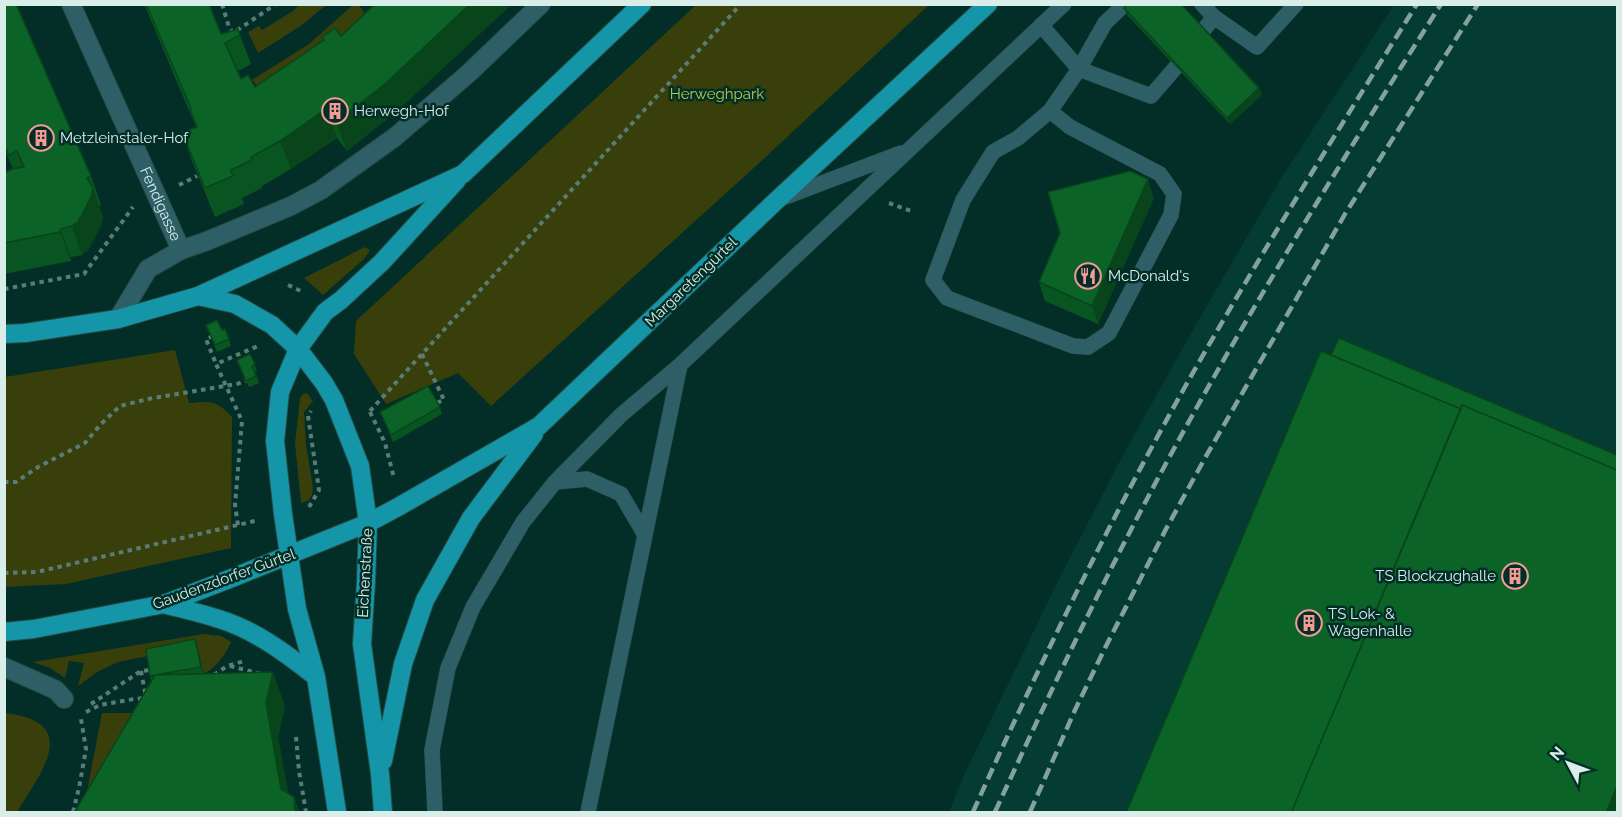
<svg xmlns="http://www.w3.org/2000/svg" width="1622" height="817" font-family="Raleway,sans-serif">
	<rect width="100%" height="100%" fill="#032e27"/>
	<path fill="#043b32" d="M1394,5h223v807h-668l14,-35 96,-198 65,-126 75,-134 84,-144z"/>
	<path fill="#383f0b" d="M300,4l26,1 -24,20 -44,28 -10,-21 11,-6 3,4 31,-19z
		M697,4l232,1 -172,160 -266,241 -33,-33 -72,31 -32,-50 2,-33z
		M353,5h6l5,7 -1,14 -102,64 -9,-10 57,-36z
		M365,247l5,3 -6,9 -41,36 -19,-17z
		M175,350l14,53c23,-2 27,-3 43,14l-1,131 -165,36 -61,3v-210z
		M307,393l6,8 -9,11 2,33 7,42c0,8 -3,15 -12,16l-6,-60 5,-45 3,-4z
		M204,634l17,2 10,6c-6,14 -14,24 -27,32l-7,-28 -79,16 -21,10 -19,14 6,-23 -15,-2 -4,17 -15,-10 -17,-6z
		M5,713c77,9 37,58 12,99h-12z
		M102,713h36l-51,78z"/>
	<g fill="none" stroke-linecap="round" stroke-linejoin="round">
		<g stroke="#254d46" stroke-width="16">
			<path id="service" d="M1202,4l12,13 -12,15
				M1214,17l43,30 39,-43
				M1041,25l38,44 72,27 25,-29
				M1050,111l20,16 90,47 14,20 -3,21 -62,118 -21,14 -15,-1 -126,-48 -14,-18 30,-80 30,-48 25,-14 32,-27 29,-42 26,-46 20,-19
				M780,199l121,-46
				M555,482l32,-3 34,15 24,41
				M435,812l-3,-62 16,-82 25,-61 50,-85 32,-40 66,-67 59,-50 384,-361
				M588,812l92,-447"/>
		</g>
		<g stroke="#254d46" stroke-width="20">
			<g id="minor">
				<path id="s1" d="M71,4l110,246"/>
				<path d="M118,319l30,-50 33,-19 26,-9 84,-35 30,-16 74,-53 75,-65 71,-68"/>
				<path d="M4,667l52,23 8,9"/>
			</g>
		</g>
		<g stroke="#254d46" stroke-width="20">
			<path id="primary" d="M198,296l37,8 37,21 26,24 26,34 10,17 26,66 8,57 -2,59 -4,62 18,130 3,38
				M4,334l21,-1 93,-14 80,-23 265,-122 179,-170
				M164,604c18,5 37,9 55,15 36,11 68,35 97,58
				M4,632l30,-3 130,-25 68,-26 136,-55 30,-16 141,-81 238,-226 211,-196
				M383,761l20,-97 22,-64 46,-82 63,-84
				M337,812l-21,-135 -19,-68 -14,-95 -8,-73 5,-49 18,-43 27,-37 16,-12 41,-38 75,-82"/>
		</g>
		<path stroke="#5a7c76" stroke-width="4" stroke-dasharray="4.5 4.5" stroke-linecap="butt" d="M222,4l7,23 4,6 43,-29
			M179,185l18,-9
			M889,203l22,8
			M288,285l15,7
			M4,289l80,-15 49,-67
			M213,336l-7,3 10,25
			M422,354l22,46 -8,3
			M370,411l371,-407
			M370,412l15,31 9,35
			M4,482h12l22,-15 47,-24 16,-19 19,-18 28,-7 89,-15 13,-5
			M309,507l10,-17 -11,-74 3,-5
			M238,525l-3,-20 7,-84 -26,-57 42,-18
			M4,573l33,-1 222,-52
			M230,666l31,8
			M141,671l4,21 2,-1
			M214,675l13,-9 17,-5
			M91,704l50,-33 9,-1
			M86,712l14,-7 34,-6 11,-1
			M296,737l3,34 7,41
			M73,812l6,-24 7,-39 -5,-30"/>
		<use href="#service" stroke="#2e5f67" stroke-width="15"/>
		<use href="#minor" stroke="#2e5f67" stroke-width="18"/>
		<use href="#primary" stroke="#1496a8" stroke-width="18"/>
		<path stroke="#84a29c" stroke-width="4.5" stroke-dasharray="12 6" stroke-linecap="butt" d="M973,812c65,-145 135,-288 213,-427 73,-129 152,-255 231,-381
			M995,812c45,-98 91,-196 141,-292 92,-177 198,-347 305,-516
			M1030,812l45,-102 30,-62 61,-119 39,-71 140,-244 133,-210"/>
	</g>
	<path fill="#095522" d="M4,4l87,172 10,29 -2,1 4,11 -2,9 -13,24 -6,5 -11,2v4l-67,13v-101l9,-4 -9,-21z
		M144,4h65l12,30 19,1 11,29 -13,7 3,8 14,8 68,-46 -1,-4 19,-1 34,-32h137l-116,108 -49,39 -10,-13 -46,31 -29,17v2l-20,10 2,6 -29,13 -23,-56 -10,-29 14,-5z
		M1124,8l135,80 3,7 -32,29 -103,-109z
		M1154,198l-56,126 -53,-23 -6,-19z
		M206,325l16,5 3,-1 6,17 -14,6z
		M250,354l7,17 -2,1 4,11 -10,4 -9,-20z
		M440,407l2,7 -49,28 -13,-30z
		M195,639l9,35 81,32 -7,31 10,57 6,3 6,16h-226l77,-133 -1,-4z"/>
	<path fill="#08451b" d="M470,4h42l-116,108 -49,39 -11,-29z
		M1259,88l3,7 -32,29 -3,-6z
		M326,109l11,29 -46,31 -11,-28z
		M1148,179l6,19 -56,126 -6,-18z
		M93,188l10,29 -2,9 -13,24 -6,5 -10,-29z
		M60,229l11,28v4l-11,-29z
		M195,639l2,6 7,29 -3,-7z
		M273,672l12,34 -7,31 14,76 -11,-24 -15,-86z
		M1617,786v27h-11z
		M294,797l6,16h-5z"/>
	<path fill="#0b6327" stroke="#08451b" stroke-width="1.5" d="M4,4h12l75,172 -4,2 6,10 -2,9 -13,25 -6,4 -12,3v3l-56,11v-70l8,-4 12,-2 -7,-16 -8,4 -5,-10z
		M146,4h63l12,30 17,-5 2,6 -15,8 16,36 7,-4 7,12 69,-47 -2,-3 13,-9 6,8 34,-32h95l-84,79 -50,39 -10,-13 -46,32 -29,16 1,3 -21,10 2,6 -28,12 -23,-56 15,-5 -7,-18 1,-1z
		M1128,4h53l78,84 -32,30 -103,-110z
		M1130,171l18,8 -56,127 -53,-24 21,-49 -12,-41z
		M217,320l5,10 3,-1 4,10 -14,6 -9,-20z
		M1339,338l278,117v15l-155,-65 -1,4 -130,-54z
		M1321,351l140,58 -170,404h-165z
		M250,354l5,10 -3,2 4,10 -10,5 -9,-21z
		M428,386l12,21 -49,28 -11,-23z
		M1462,405l155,65v316l-11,27h-315z
		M195,639l6,28 -46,8 -5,1 -4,-27z
		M273,672l-7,31 15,86 13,8 1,16h-221l81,-138z"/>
	<defs>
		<g id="building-ring" transform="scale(1.35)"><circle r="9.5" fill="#032e27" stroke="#f59b96" stroke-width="1.5"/><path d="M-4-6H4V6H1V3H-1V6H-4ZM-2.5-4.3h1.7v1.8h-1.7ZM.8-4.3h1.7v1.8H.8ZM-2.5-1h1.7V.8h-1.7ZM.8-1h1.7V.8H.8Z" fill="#f59b96"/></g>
		<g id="restaurant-ring" transform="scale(1.35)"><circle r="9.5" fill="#032e27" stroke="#f59b96" stroke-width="1.5"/><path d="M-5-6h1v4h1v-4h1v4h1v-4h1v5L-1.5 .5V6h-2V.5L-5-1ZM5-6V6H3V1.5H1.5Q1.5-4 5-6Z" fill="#f59b96"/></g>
	</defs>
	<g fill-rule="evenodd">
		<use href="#building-ring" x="335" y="111"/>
		<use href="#building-ring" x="41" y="138"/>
		<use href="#restaurant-ring" x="1088" y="276"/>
		<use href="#building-ring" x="1515" y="576"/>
		<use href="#building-ring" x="1309" y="623"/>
	</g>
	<g text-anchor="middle" stroke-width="5" stroke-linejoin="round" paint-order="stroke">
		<g font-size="15" fill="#b8ca4b" stroke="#032e27">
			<text x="717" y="99">Herweghpark</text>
		</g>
		<g font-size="15" fill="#d9eee9" stroke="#032e27" text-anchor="start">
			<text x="354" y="116">Herwegh-Hof</text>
			<text x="60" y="143">Metzleinstaler-Hof</text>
			<text x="1108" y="281">McDonald's</text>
			<text x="1496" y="581" text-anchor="end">TS Blockzughalle</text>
			<text x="1328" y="619">TS Lok- &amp;<tspan x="1328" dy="17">Wagenhalle</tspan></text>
		</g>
		<g font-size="15" fill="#d9eee9" stroke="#032e27">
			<text dy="5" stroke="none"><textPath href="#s1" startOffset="219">Fendigasse</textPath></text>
			<text transform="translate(691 282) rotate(-44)" y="5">Margaretengürtel</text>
			<text transform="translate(365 573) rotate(-87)" y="5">Eichenstraße</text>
			<text transform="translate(224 579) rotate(-20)" y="5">Gaudenzdorfer Gürtel</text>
		</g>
	</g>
	<rect width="1622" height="817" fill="none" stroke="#d9eee9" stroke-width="12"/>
	<g transform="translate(1568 763) rotate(311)" stroke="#032e27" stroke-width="4.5" paint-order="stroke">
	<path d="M0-4.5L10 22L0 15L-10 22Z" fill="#d9eee9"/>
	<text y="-9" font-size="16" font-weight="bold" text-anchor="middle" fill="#d9eee9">N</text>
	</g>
</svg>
